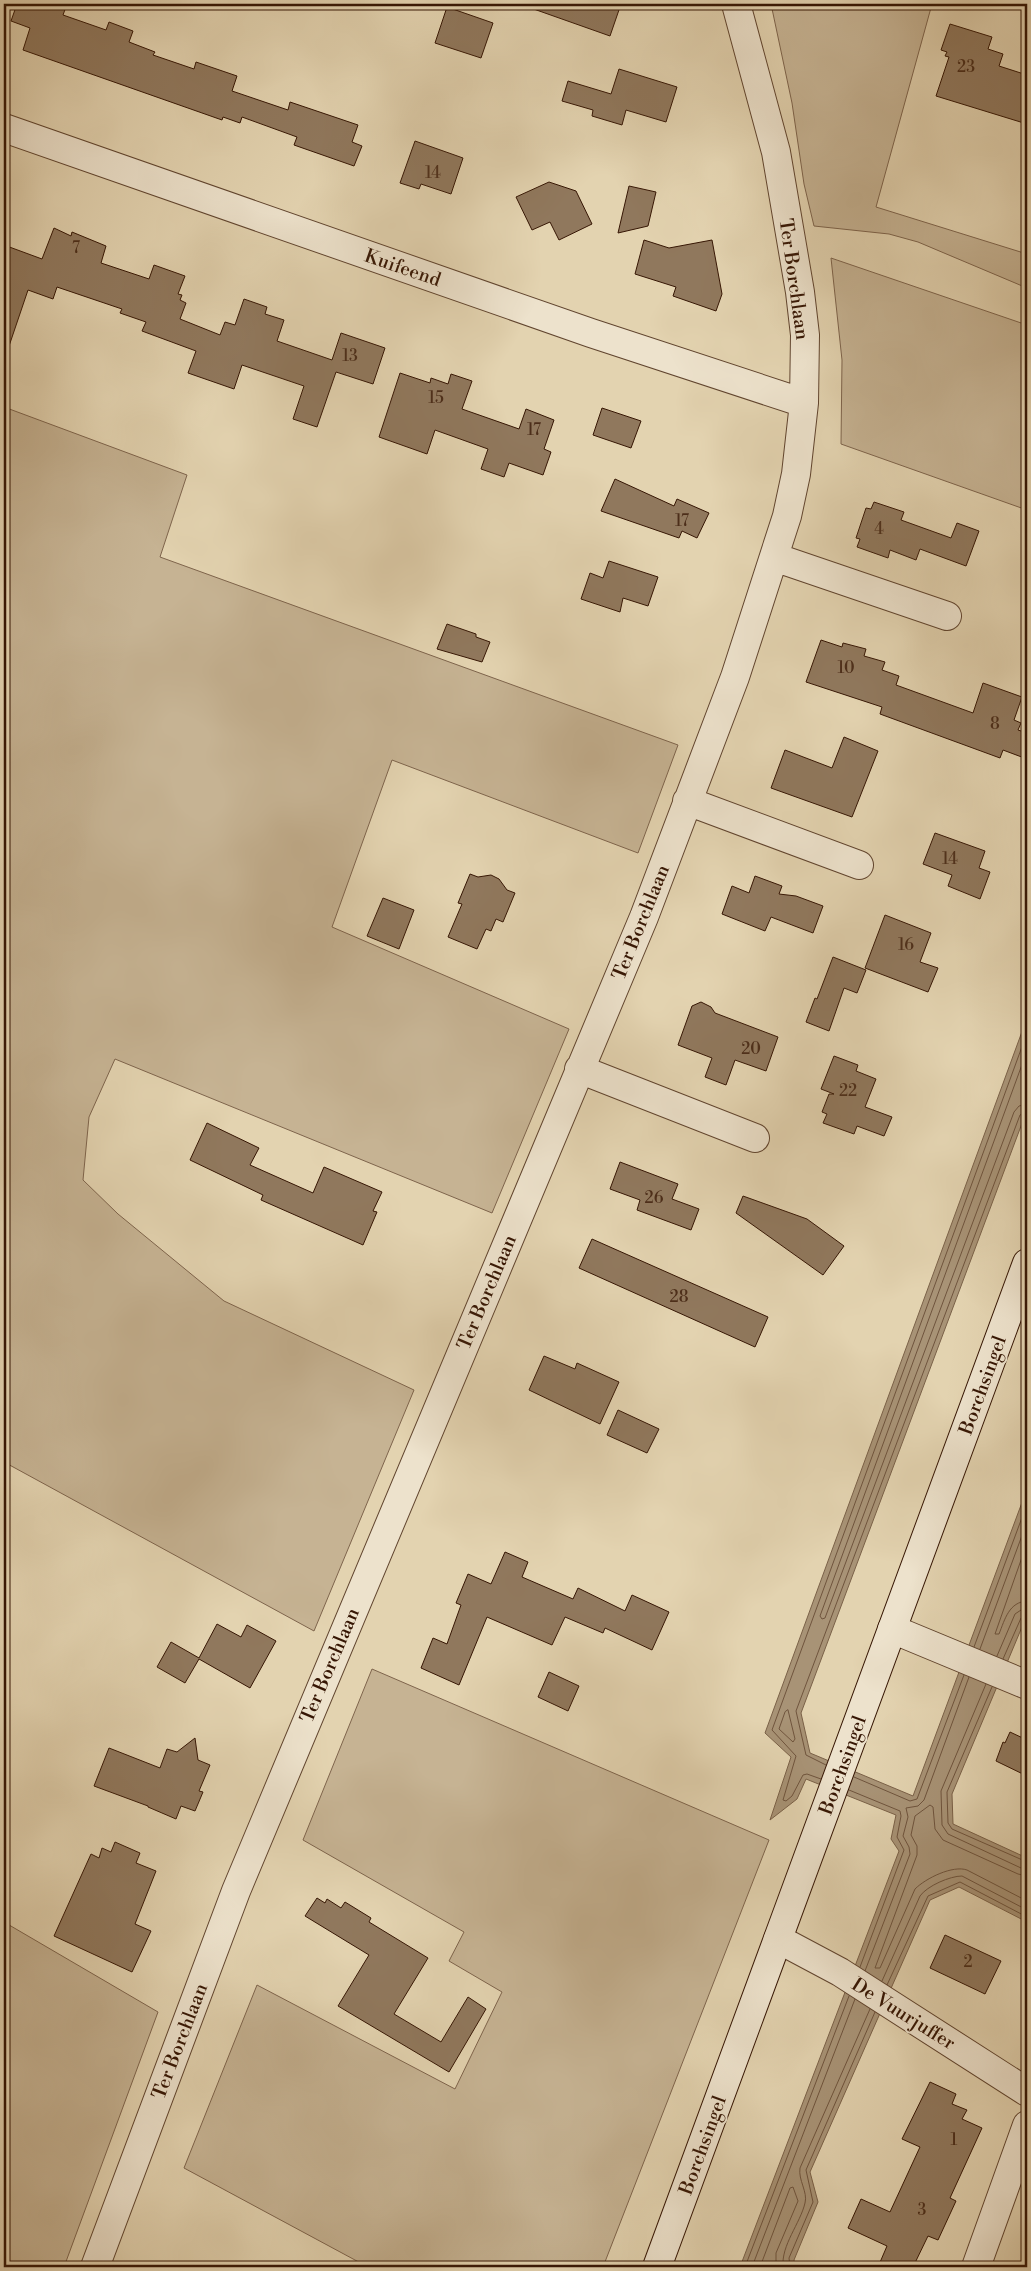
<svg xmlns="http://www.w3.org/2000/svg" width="1031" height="2271" font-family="'Libre Bodoni',serif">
	<rect width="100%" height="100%" fill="#e3d3b0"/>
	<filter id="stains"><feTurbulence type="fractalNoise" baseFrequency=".004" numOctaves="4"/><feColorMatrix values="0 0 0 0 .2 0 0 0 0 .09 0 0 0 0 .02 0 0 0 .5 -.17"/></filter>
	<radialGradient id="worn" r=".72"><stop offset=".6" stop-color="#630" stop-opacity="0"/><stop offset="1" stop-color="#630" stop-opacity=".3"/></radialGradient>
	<path fill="#c6b393" stroke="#7e644c" d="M771,4h161l-56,203 151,47v34l-109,-46 -29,-8 -75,-8 -10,-42 -12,-81z
		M831,258l196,67v185l-186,-66 1,-84z
		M4,407l183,68 -27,82 518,188 -40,108 -246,-93 -60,167 237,102 -77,184 -377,-154 -26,58 -6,63 35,34 106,87 190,89 -100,241 -310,-169z
		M372,1669l397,171 -166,427h-235l-184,-99 73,-183 198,104 47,-97 -53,-31 15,-29 -161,-92z
		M4,1922l154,90 -94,255h-60z"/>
	<path fill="#a89376" stroke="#7a6148" d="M1027,1018v92l-226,603 9,40 103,43 114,-307v126l-75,179 1,30 74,34v64l-68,-35 -29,13 -120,272 8,30 -24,58 1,7h-55l159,-416 -8,-12 5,-24 -90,-36 -9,20 -27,21 21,-63 -26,-24z"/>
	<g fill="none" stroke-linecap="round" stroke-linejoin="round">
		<path stroke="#6f543d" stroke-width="1" d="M1027,1051l-207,565 2,3 3,-1 189,-506 5,-6 8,-2
			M1027,1543l-32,91h4c6,-15 10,-32 28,-33
			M974,1647l53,-143
			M980,1649l47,-127
			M997,1656l18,-42 6,-4 6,-2
			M1003,1659l18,-41 6,-3
			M986,1684l-45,107 1,34 6,9 73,34 6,1
			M992,1687l-45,105 1,31 4,6 75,33
			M788,1710l7,29 -2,3 -14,-13 6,-17z
			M826,1765l-20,-10 -10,-44 224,-596 7,-4
			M854,1777l56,24 7,-2 47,-124
			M821,1779l-14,-5 -4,1 -11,21 -6,5 -3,-1 13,-44 -24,-26 255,-697
			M849,1790l51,21 1,5 -4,21 7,13 -44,117
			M1027,1876l-9,-2 -75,-34 -8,-11 -2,-22 -3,-2 -15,11 -4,19 6,11v9l-42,113h5l35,-79c11,-11 38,-24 52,-19l60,31
			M865,1971l45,-117 -1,-7 -6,-11 5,-19 -2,-9 12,-2 6,-6 45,-123
			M882,1981l38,-85c7,-10 30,-20 42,-20l65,34
			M887,1985l41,-89 32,-14 67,35
			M745,2267l104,-271
			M752,2267l103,-268
			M760,2267l30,-79 3,-1 5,14 -22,52v14
			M783,2267c-2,-22 17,-43 22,-64 3,-11 -7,-23 -5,-35l70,-159
			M790,2267l-1,-9 24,-56 -7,-32 69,-158"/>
	</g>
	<path fill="#90785d" stroke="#361604" d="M17,4h50l-4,11 43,15 3,-8 24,9 -4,11 26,10 -2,3 41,14 2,-7 41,14 -5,15 56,19 2,-8 68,23 -6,17 10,4 -8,20 -60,-21 3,-8 -55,-20 -2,6 -17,-6 -1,3 -199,-70 7,-22 -19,-7z
		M529,4h92l-11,32 -82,-29z
		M447,7l46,16 -12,35 -46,-15z
		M950,24l42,13 -4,12 15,5 -4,12 28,9v49l-91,-28 13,-39 -4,-1 2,-4 -6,-2z
		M619,69l58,18 -11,35 -40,-12 -4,15 -30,-9 1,-6 -31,-9 6,-20 43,13z
		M415,141l48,17 -12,36 -30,-10 -2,5 -19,-6z
		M549,182l27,9 16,33 -33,16 -9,-18 -18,8 -16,-33z
		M629,186l27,6 -8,34 -30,7z
		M54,228l17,8 1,-4 34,14 -5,17 48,16 5,-14 31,11 -7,18 4,1 -2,5 6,3 -6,16 40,16 5,-13 10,3 9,-26 23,8 -2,7 19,6 -7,21 55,19 9,-27 44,15 -12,36 -37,-12 -19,55 -24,-8 11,-33 -62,-21 -8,24 -46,-16 8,-22 -54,-20 4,-9 -26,-9 2,-4 -65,-22 -4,12 -25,-9 -21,62 -3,-1v-106l38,14z
		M644,240l25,8 43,-8 10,54 -6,17 -43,-15 3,-9 -41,-13z
		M400,373l30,10 1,-5 17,6 3,-10 21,7 -10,28 57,20 7,-20 28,11 -10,29 7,3 -8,23 -34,-12 -5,14 -23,-8 7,-20 -53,-19 -8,24 -48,-17z
		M602,408l39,13 -10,27 -38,-13z
		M615,479l59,27 3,-7 32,14 -12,25 -15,-7 -3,7 -78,-27z
		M874,502l30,10 -3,8 50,18 6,-15 22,8 -13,35 -46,-17 -4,11 -26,-10 -2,8 -31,-11 3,-8 -4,-1 10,-30 5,1z
		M609,561l49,16 -10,29 -25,-8 -3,14 -39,-13 9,-26 13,5z
		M447,624l29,10v3l14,5 -8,20 -45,-13z
		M821,640l21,7 1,-4 23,6 -2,7 21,6 -3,8 17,6 -3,9 77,28 10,-30 39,14 -8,23 7,3 -3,7 9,3v26l-24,-9 -3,8 -120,-44 2,-7 -76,-25z
		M844,737l34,14 -26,66 -81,-29 14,-38 47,18z
		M935,833l50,18 -6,17 11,4 -10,27 -32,-13 4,-11 -29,-11z
		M470,874l8,3 13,-2 8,4 8,11 8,3 -12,29 -7,-3 -5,12 -5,-2 -9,20 -29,-12 14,-33 -4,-1z
		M755,876l27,10 -3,8 17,2 27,10 -10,27 -42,-16 -6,14 -43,-17 10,-28 17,7z
		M383,898l31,12 -15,39 -32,-13z
		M885,915l46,18 -11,29 18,6 -10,24 -63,-24z
		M833,957l33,13 -9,23 -13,-5 -15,43 -23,-9 9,-24 2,1z
		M701,1002l10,5 4,6 63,24 -12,34 -31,-11 -9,25 -21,-8 7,-19 -34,-13 14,-39z
		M834,1056l24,9 -2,6 20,8 -11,28 27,10 -8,19 -27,-10 -3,8 -31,-11 4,-9 -5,-2 7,-18h5l-13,-5z
		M207,1123l52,25 -9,17 63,28 11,-26 58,25 -9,19 4,1 -14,33 -102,-45 2,-5 -73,-35z
		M620,1162l58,22 -6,15 27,10 -8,21 -54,-20 3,-10 -30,-11z
		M743,1196l64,23 37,27 -21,29 -87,-62z
		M592,1239l176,78 -13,30 -176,-79z
		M544,1356l31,13 2,-6 42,19 -19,42 -71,-34z
		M618,1410l41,19 -12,24 -40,-18z
		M505,1552l23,10 -6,15 51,22 5,-11 47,23 7,-16 37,17 -17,38 -47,-22 -2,5 -38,-16 -13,28 -65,-28 -28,68 -38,-17 12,-30 14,6 14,-39 -5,-2 12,-29 23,10z
		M217,1624l24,13 6,-12 29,16 -26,47 -51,-29 -14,24 -28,-16 14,-25 28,16z
		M549,1672l30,14 -11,25 -30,-14z
		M1010,1732l17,8v36l-31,-15 7,-19 2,1z
		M195,1738l3,22 12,5 -11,26 4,1 -8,19 -14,-5 -5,13 -28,-12v-1l-54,-20 15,-38 51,20 7,-19 10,3z
		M115,1842l25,11 -4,10 20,8 -21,53 16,7 -19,41 -78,-36 37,-82 8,4 3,-10 9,4z
		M317,1898l8,5 2,-4 14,9 4,-6 26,16 -2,4 59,36 -34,56 47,28 27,-45 18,12 -37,63 -111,-66 31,-51 -64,-39z
		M945,1935l56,26 -16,33 -55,-26z
		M930,2082l26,12 -4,10 15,6 -5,9 20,9 -32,70 6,3 -18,39 -10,-4 -15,31h-35l9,-21 -39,-18 13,-29 29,13 30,-65 -18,-8z"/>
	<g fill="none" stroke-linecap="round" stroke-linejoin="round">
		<g stroke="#61452f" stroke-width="30">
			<path id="street" d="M4,128l587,205 213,70
				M774,557l173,59
				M687,801l172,64
				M579,1069l176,69
				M892,1629l135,56
				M778,1939l62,33 187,120
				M95,2267l141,-376 408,-974 91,-240 52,-161 9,-42 8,-71 1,-68 -5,-43 -24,-140 -40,-148
				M976,2267l51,-142"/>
		</g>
		<g stroke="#361604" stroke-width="30">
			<path id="secondary" d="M657,2267l370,-1004"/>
		</g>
		<use href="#street" stroke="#ede2cc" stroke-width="28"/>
		<use href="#secondary" stroke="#ede2cc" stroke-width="28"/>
	</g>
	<g text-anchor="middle" stroke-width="4" stroke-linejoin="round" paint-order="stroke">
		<g font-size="16" fill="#4c2e1a">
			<text x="966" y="72">23</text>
			<text x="433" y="178">14</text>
			<text x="76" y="253">7</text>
			<text x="350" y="361">13</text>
			<text x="436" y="403">15</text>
			<text x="534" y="435">17</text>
			<text x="682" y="526">17</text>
			<text x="879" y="534">4</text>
			<text x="846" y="673">10</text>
			<text x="995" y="729">8</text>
			<text x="950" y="864">14</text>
			<text x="906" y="950">16</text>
			<text x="751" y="1054">20</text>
			<text x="848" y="1096">22</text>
			<text x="654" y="1203">26</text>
			<text x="679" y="1302">28</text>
			<text x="968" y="1967">2</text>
			<text x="954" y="2145">1</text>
			<text x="922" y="2215">3</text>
		</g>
		<g font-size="19" fill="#361604" stroke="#ede2cc">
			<text transform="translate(403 267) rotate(19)" y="7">Kuifeend</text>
			<text transform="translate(795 279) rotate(82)" y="7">Ter Borchlaan</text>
			<text transform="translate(640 922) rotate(-68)" y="7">Ter Borchlaan</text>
			<text transform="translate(486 1292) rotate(-67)" y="7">Ter Borchlaan</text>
			<text transform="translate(982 1385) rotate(-70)" y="7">Borchsingel</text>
			<text transform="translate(329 1665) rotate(-67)" y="7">Ter Borchlaan</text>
			<text transform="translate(842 1765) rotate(-70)" y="7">Borchsingel</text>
			<text transform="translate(904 2013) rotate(32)" y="7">De Vuurjuffer</text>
			<text transform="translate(179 2041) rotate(-69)" y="7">Ter Borchlaan</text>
			<text transform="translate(702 2145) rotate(-70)" y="7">Borchsingel</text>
		</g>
	</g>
	<rect width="1031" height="2271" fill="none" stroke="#e3d3b0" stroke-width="20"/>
	<rect x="5" y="5" width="1021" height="2261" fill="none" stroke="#361604" stroke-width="2.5"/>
	<rect x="10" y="10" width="1011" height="2251" fill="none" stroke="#361604"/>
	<rect width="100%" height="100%" filter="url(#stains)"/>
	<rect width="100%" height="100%" fill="url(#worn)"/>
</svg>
